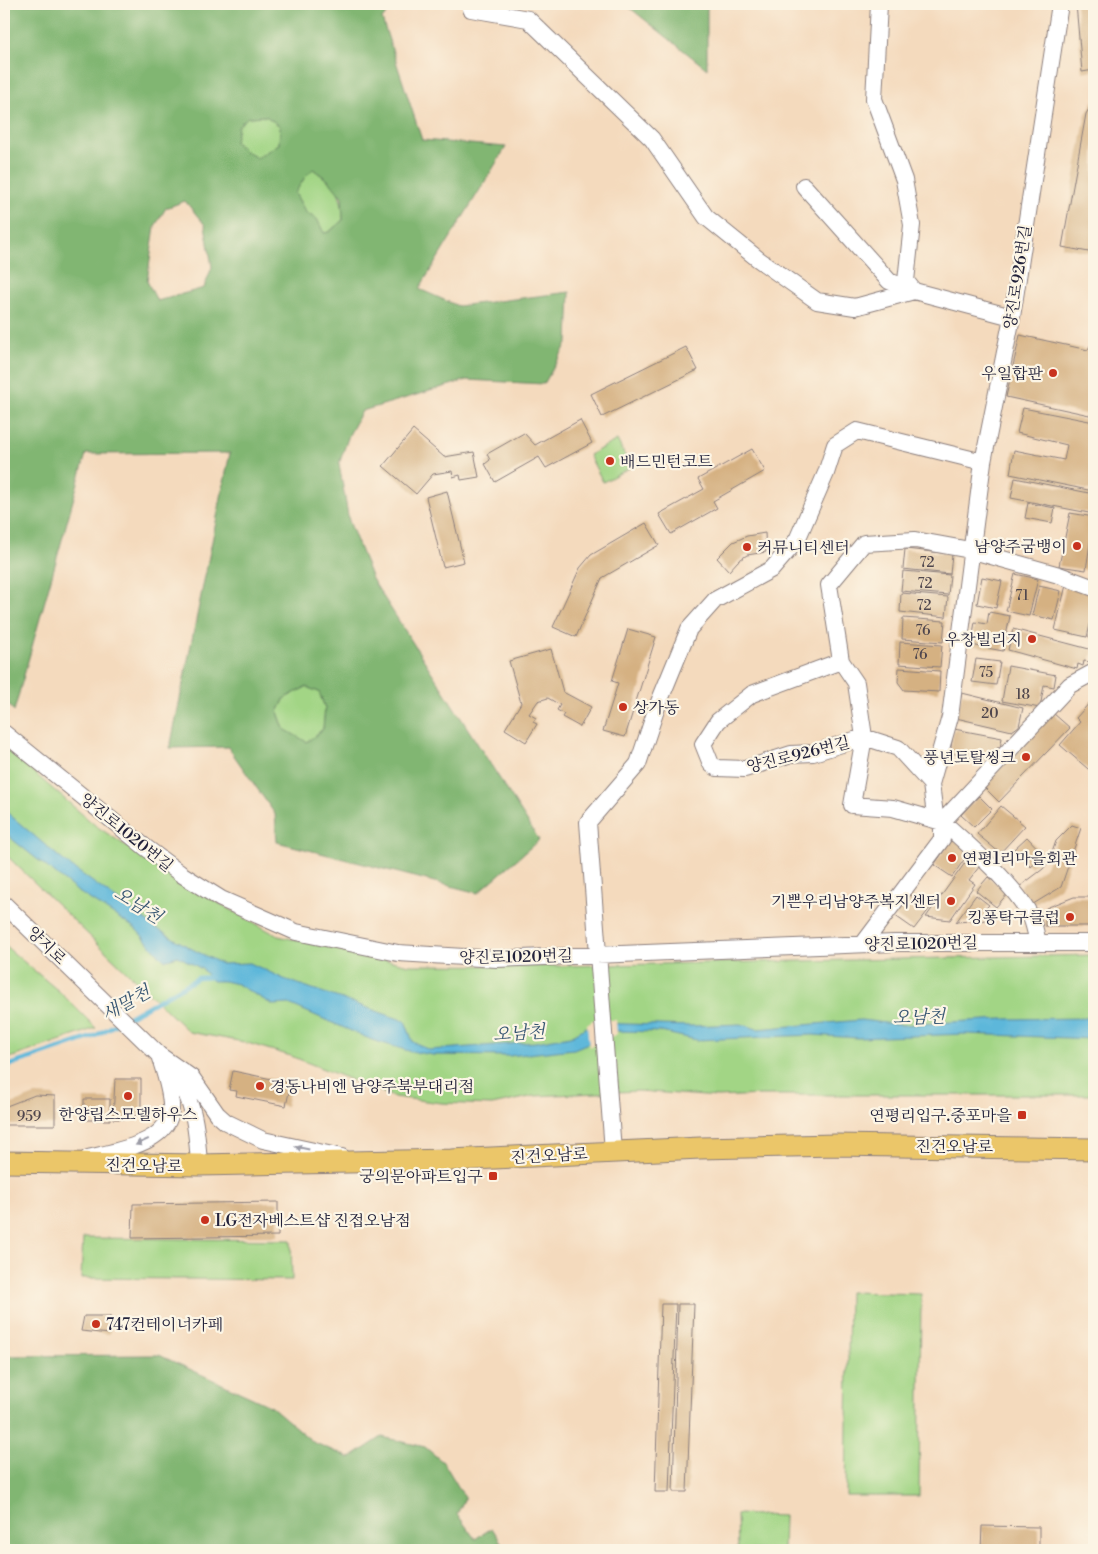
<svg xmlns="http://www.w3.org/2000/svg" width="1098" height="1554" font-family="'Libre Bodoni','Noto Serif KR',serif">
	<rect width="100%" height="100%" fill="#fcf5e5"/>
	<filter id="ink" filterUnits="userSpaceOnUse"><feTurbulence type="fractalNoise" baseFrequency=".02" numOctaves="2"/><feDisplacementMap in="SourceGraphic" scale="10" xChannelSelector="R" yChannelSelector="G"/><feConvolveMatrix kernelMatrix="1 2 1 2 8 2 1 2 1" color-interpolation-filters="sRGB"/></filter>
	<filter id="wash" filterUnits="userSpaceOnUse"><feTurbulence type="fractalNoise" baseFrequency=".0096" numOctaves="4" result="noise"/><feDisplacementMap in="SourceGraphic" scale="20" xChannelSelector="R" yChannelSelector="G"/><feGaussianBlur stdDeviation="1.12" result="paint"/><feColorMatrix in="noise" values="0 0 0 0 0 0 0 0 0 0 0 0 0 0 0 0 0 1.4 0 .05"/><feComposite in="paint" operator="in"/></filter>
	<g filter="url(#wash)">
		<rect width="100%" height="100%" fill="#f4dabd"/>
		<path fill="#a2d585" stroke="#627c60" d="M266,116l14,10 -1,18 -22,14 -12,-7 -10,-9 3,-16 10,-9z
			M313,169c24,18 29,21 30,51l-14,12 -6,1 -6,-14 -11,-6 -11,-20 10,-16z
			M617,440l14,27 -28,15 -14,-27z
			M306,687l13,5 6,16 -2,21 -16,14 -23,-14 -6,-17 7,-14z
			M4,747l92,79 85,56 97,54 131,29 151,1 534,-11v140h-334l-42,2 -80,-6 -104,5 -42,9 -50,-2 -48,-6 -103,-41 -47,-14 -55,-10 -185,-179z
			M4,945l57,48 35,35 -92,32z
			M83,1238l208,2 1,40 -211,-2z
			M849,1292l72,2 -2,202h-73z
			M737,1514l47,2 -1,34h-45z"/>
		<path fill="#81b672" stroke="#526c56" fill-rule="evenodd" d="M4,4h390l-12,15 40,121 84,7 -87,142 39,17 112,-14 -2,50 -24,42 -77,-4 -105,31 -13,24 -10,29 10,57 23,58 167,261 -61,53 -201,-51 -2,-28 -47,-67 -58,1 60,-295 -144,1 -72,257 -10,-12zM266,116l14,10 -1,18 -22,14 -12,-7 -10,-9 3,-16 10,-9zM313,169l15,11 14,17 1,23 -14,12 -5,1 -7,-14 -11,-6 -11,-20 10,-16zM185,201l20,24 7,42 -8,21 -47,13 -10,-20 8,-55 11,-18zM306,687l13,5 6,16 -2,21 -16,13 -23,-13 -6,-17 7,-14z
			M625,4h82v65z
			M159,1355l113,52 41,35 37,16 32,-21 43,10 19,16 21,35 -8,16 18,25 17,-11 14,22h-502v-194z"/>
		<path fill="#5db7da" stroke="#406c8a" d="M4,810l61,52 91,66 36,21 30,15 28,-1 34,16 121,42 8,21 16,8 107,-8 35,-6 23,-13 98,3 48,-2 17,5 104,-9 41,5 100,-6 92,-1v21l-128,-5 -108,4 -45,-3 -116,5 -36,-8 -44,-1 -43,18 -65,7 -76,-1 -24,-4 -37,-11 -83,-36 -16,1 -36,-21 -13,-3h-12l-10,-12 -24,-13 -14,4 -28,-31 -59,-38 -64,-51 -9,-9z"/>
		<path fill="#f4dabd" d="M593,1020h23l1,14 -28,13 -2,-23z"/>
		<g fill="none" stroke-linecap="round" stroke-linejoin="round">
			<path stroke="#5db7da" stroke-width="4.5" d="M4,1067l91,-31 103,-58 14,-1"/>
		</g>
		<g id="blocks">
			<path fill="#d5b182" d="M1076,4h18v66l-12,2z
				M1094,100v153l-32,-6 24,-133z
				M1020,335l68,15 6,-13v79l-88,-19z
				M686,347l12,23 -96,47 -11,-23z
				M1023,408l71,14 -1,69 -83,-17 4,-24 50,10 3,-15 -50,-12z
				M580,420l12,23 -46,25 -7,-11 -44,25 -10,-18 5,-4 -3,-6 37,-21 11,12z
				M413,430l31,27 30,-5 5,25 -18,3 -1,-5 -7,2 -1,-6 -19,3 -17,20 -33,-28z
				M752,449l13,22 -52,30 4,7 -46,26 -12,-20 45,-25 -6,-10z
				M1015,478l79,16v20l-83,-16z
				M447,491l17,71 -21,5 -17,-70z
				M1028,503l27,5 -3,15 -27,-5z
				M1070,513l24,4 -8,53 -27,-4z
				M646,523l13,22 -57,33 -26,59 -23,-10 27,-59 11,-13z
				M765,533l1,19 -19,3 -9,6 -9,10 -12,-13 16,-16 14,-6z
				M905,549l47,5 -2,20 -47,-5z
				M903,571l47,4 -2,20 -47,-4z
				M1015,574l23,5 -9,37 -23,-5z
				M982,577l20,4 -6,27 -19,-4z
				M1066,585l28,7v17l-7,28 -32,-7z
				M1039,586l22,5 -7,29 -22,-5z
				M901,593l47,4 -2,20 -46,-5z
				M989,612l21,4 -7,35 -32,-6 4,-23 12,2z
				M903,618l42,3 -2,21 -41,-3z
				M1094,618v21l-5,-2z
				M628,629l28,8 -31,100 -22,-6 15,-48 -6,-2z
				M1013,629l80,21 -3,12 -6,-1 -1,5 -5,-2 -1,5 -69,-19z
				M900,642l42,3 -2,22 -41,-3z
				M551,649l12,43 28,15 -11,20 -18,-10 2,-3 -7,-4 3,-5 -12,-7 -10,3 -9,13 7,4 -3,4 4,2 -11,18 -21,-13 16,-26 -12,-42z
				M976,659l24,3 -4,23 -24,-3z
				M1008,666l48,9 -2,12 -10,-2 -4,23 -38,-7z
				M899,668l41,3 -1,21 -35,-2 -6,-8z
				M962,693l61,15 -4,18 -7,5 -56,-13z
				M1091,701l3,3v70l-34,-29 20,-23 -4,-4z
				M1053,713l17,15 -71,74 -16,-16z
				M954,729l48,9 -2,10h-3l-1,6 -3,-1 -1,8 -42,-8z
				M979,796l13,13 -18,18 -13,-12z
				M1001,806l24,20 -25,27 -23,-19z
				M1072,825l9,3 -20,59 -31,19 -11,-19 24,-18 6,-8 7,-20z
				M1027,837l17,18 -13,12 -17,-18z
				M953,838l17,13 -18,26 -18,-12z
				M970,856l6,5 -3,3 6,3 -10,13 6,4 -25,36 -24,-3z
				M988,877l20,16 -12,14 -20,-16z
				M909,894l21,14 -16,21 -20,-14z
				M976,895l13,10 -4,4 7,5 -4,6 -32,2z
				M1074,897h20v29h-49l1,-18z
				M233,1071l58,12 -5,23 -50,-10 1,-5 -8,-1z
				M115,1079h26v34l-14,6h-14z
				M35,1095l20,1v29h-51v-18z
				M84,1099h26v21h-26z
				M278,1202v34l-146,2 1,-34z
				M661,1304h15l-7,188h-14z
				M678,1304h16l-7,188h-14z
				M84,1316h26v18l-29,-3z
				M982,1526l57,1v23h-58z"/>
		</g>
	</g>
	<g filter="url(#ink)">
		<use href="#blocks" fill-opacity="0" stroke="#8b7e7c" stroke-width="1"/>
		<g fill="none" stroke-linecap="round" stroke-linejoin="round">
			<g stroke="#8b7e7c" stroke-width="18">
				<path id="minor" d="M879,4l-5,95 30,81 8,45 -6,56 8,10 98,26
					M471,9l57,10 124,120 54,78 52,42 59,42 38,6 59,-16
					M804,186l85,95 25,10
					M841,661l-89,33 -34,27 -15,23 8,20 6,4 28,1 46,-15 22,-1 51,-16 -12,68 41,3 49,14
					M4,733l141,114 36,27 40,25 75,33 102,21 99,6 398,-16h199
					M931,784l-33,-36 -34,-11 -8,-54 -15,-22 -12,-76 35,-42 51,-3 55,10 89,25 35,13
					M4,904l155,151 33,23 25,36 9,8 37,18 79,17
					M1038,943c-2,-9 -4,-19 -7,-26 -15,-32 -69,-78 -96,-102l-4,-31 19,-67 33,-255 29,-145 48,-313
					M863,944l79,-105v-17l128,-137 24,-13
					M168,1065c26,29 29,64 31,100
					M613,1151l-25,-329 50,-58 19,-57 32,-78 26,-29 57,-31 25,-29 29,-67 9,-28 22,-14 126,31
					M88,1158c28,-7 86,-15 83,-54 -1,-17 -7,-33 -12,-49"/>
			</g>
			<g stroke="#8b7e7c" stroke-width="23">
				<path id="major" d="M4,1162l195,3 252,-5 249,-12 136,-3 258,4"/>
			</g>
			<use href="#minor" stroke="#fff" stroke-width="16"/>
			<use href="#major" stroke="#ebc669" stroke-width="21"/>
		</g>
		<defs><path id="oneway-solid" d="M-6-.8H1V-3.2L6.5 0L1 3.2V.8H-6Z" transform="scale(1.25)"/></defs>
		<g fill="#9c9ca7">
			<use href="#oneway-solid" transform="translate(142 1142) rotate(155)"/>
			<use href="#oneway-solid" transform="translate(302 1148) rotate(-168)"/>
		</g>
	</g>
	<g fill="#c8321e" stroke="#fcf5e5" stroke-width="2">
		<circle cx="1053" cy="373" r="5"/>
		<circle cx="610" cy="461" r="5"/>
		<circle cx="1077" cy="546" r="5"/>
		<circle cx="747" cy="547" r="5"/>
		<circle cx="1032" cy="639" r="5"/>
		<circle cx="623" cy="707" r="5"/>
		<circle cx="1026" cy="757" r="5"/>
		<circle cx="952" cy="858" r="5"/>
		<circle cx="951" cy="901" r="5"/>
		<circle cx="1070" cy="917" r="5"/>
		<circle cx="260" cy="1086" r="5"/>
		<circle cx="128" cy="1096" r="5"/>
		<rect x="1017" y="1110" width="10" height="10" rx="2.5"/>
		<rect x="488" y="1171" width="10" height="10" rx="2.5"/>
		<circle cx="205" cy="1220" r="5"/>
		<circle cx="96" cy="1324" r="5"/>
	</g>
	<g text-anchor="middle" stroke-width="4.5" stroke-linejoin="round" paint-order="stroke">
		<g font-size="14" fill="#4f464d">
			<text x="927" y="567">72</text>
			<text x="925" y="588">72</text>
			<text x="1022" y="600">71</text>
			<text x="924" y="610">72</text>
			<text x="923" y="635">76</text>
			<text x="920" y="659">76</text>
			<text x="986" y="677">75</text>
			<text x="1023" y="699">18</text>
			<text x="990" y="718">20</text>
			<text x="29" y="1121">959</text>
		</g>
		<g font-size="16" fill="#22223b" stroke="#fcf5e5">
			<text transform="translate(1017 277) rotate(-81)" y="6">양진로926번길</text>
			<text transform="translate(798 754) rotate(-14)" y="6">양진로926번길</text>
			<text transform="translate(127 832) rotate(39)" y="6">양진로1020번길</text>
			<text transform="translate(921 943) rotate(-1)" y="6">양진로1020번길</text>
			<text transform="translate(47 945) rotate(44)" y="6">양지로</text>
			<text transform="translate(516 956) rotate(-1)" y="6">양진로1020번길</text>
			<text x="954" y="1152">진건오남로</text>
			<text transform="translate(549 1155) rotate(-3)" y="6">진건오남로</text>
			<text transform="translate(144 1165) rotate(1)" y="6">진건오남로</text>
		</g>
		<g font-size="16" fill="#22223b" stroke="#fcf5e5" text-anchor="end">
			<text x="1043" y="379">우일합판</text>
			<text x="620" y="467" text-anchor="start">배드민턴코트</text>
			<text x="1067" y="552">남양주굼뱅이</text>
			<text x="757" y="553" text-anchor="start">커뮤니티센터</text>
			<text x="1022" y="645">우창빌리지</text>
			<text x="633" y="713" text-anchor="start">상가동</text>
			<text x="1016" y="763">풍년토탈씽크</text>
			<text x="962" y="864" text-anchor="start">연평1리마을회관</text>
			<text x="941" y="907">기쁜우리남양주복지센터</text>
			<text x="1060" y="923">킹퐁탁구클럽</text>
			<text x="270" y="1092" text-anchor="start">경동나비엔 남양주북부대리점</text>
			<text x="128" y="1120" text-anchor="middle">한양립스모델하우스</text>
			<text x="1012" y="1121">연평리입구.중포마을</text>
			<text x="483" y="1182">궁의문아파트입구</text>
			<text x="215" y="1226" text-anchor="start">LG전자베스트샵 진접오남점</text>
			<text x="106" y="1330" text-anchor="start">747컨테이너카페</text>
		</g>
		<g font-size="18" font-style="italic" fill="#375673" stroke="#fcf5e5">
			<text transform="translate(138 905) rotate(32)" y="6">오남천</text>
			<text transform="translate(126 1003) rotate(-29)" y="6">새말천</text>
			<text transform="translate(919 1017) rotate(-1)" y="6">오남천</text>
			<text transform="translate(519 1033) rotate(-4)" y="6">오남천</text>
		</g>
	</g>
	<rect width="1098" height="1554" fill="none" stroke="#fcf5e5" stroke-width="20"/>
</svg>
